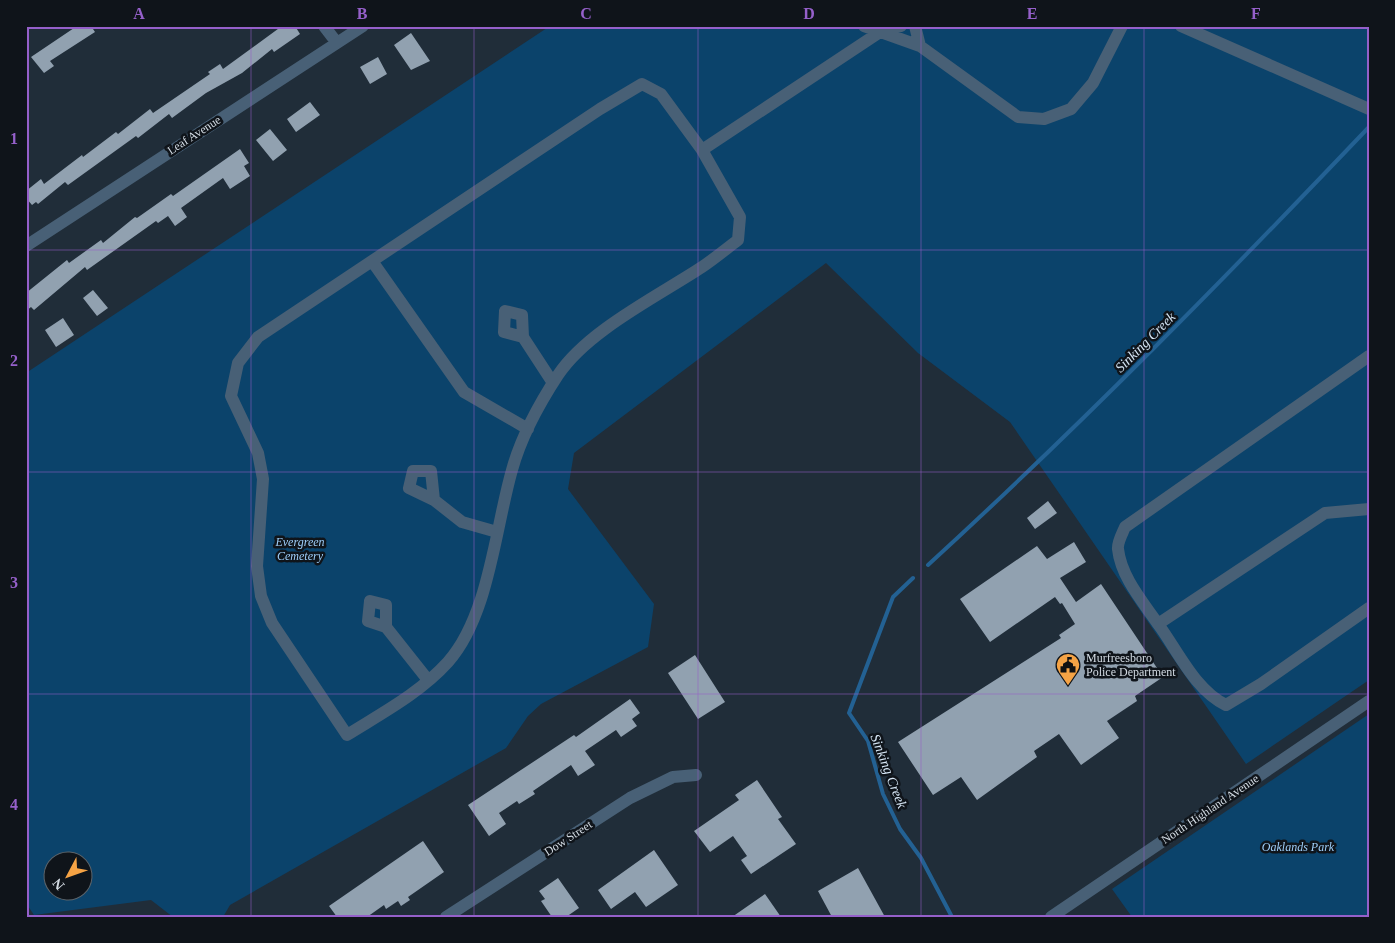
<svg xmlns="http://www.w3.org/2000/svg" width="1395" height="943" font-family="'Times New Roman',serif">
	<rect width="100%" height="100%" fill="#202d39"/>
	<path fill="#0b436b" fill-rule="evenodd" d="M550,26h819v654l-123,84 -236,-342 -92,-69 -92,-90 -252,190 -6,36 86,115 -6,43 -107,57 -13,12 -22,32 -276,157 -7,12h-50l-22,-17 -117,15 -8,-12v-530zM52,860h30v30h-30z
		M1369,714v203h-237l-20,-28z"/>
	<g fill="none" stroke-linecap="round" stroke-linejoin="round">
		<path stroke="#236193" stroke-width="4" d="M928,565c153,-140 298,-288 441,-438
			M913,578l-20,19 -44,116 19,28 15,53 17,35 21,29 31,59"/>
	</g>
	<path fill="#91a1b0" d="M77,26h14l4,6 -45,29 4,5 -10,7 -13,-16z
		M282,26h13l5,8 -26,18 -2,-3 -30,24 -36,20 -34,25 -3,-4 -31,24 -2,-2 -68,49 -3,-3 -27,22 -2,-2 -4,3 -6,-7v-7l15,-12 3,5 38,-29 1,2 33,-25 2,2 32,-25 3,4 57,-39 -2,-2 12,-8 3,5z
		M411,33l19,28 -19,9 -17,-25z
		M378,57l9,17 -17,10 -10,-17z
		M310,102l10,13 -24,17 -9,-13z
		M270,129l17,21 -14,11 -17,-21z
		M240,149l9,14 -5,3 6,10 -20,13 -7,-11 -42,30 6,9 -12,9 -7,-10 -10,7 -2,-2 -69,49 -2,-3 -51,43 -3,-3 -5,4v-18l41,-33 2,3 32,-23 2,3 32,-26 2,1 34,-24 2,2z
		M93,290l15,18 -11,8 -14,-18z
		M63,318l11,17 -18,12 -11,-17z
		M1048,501l9,12 -22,16 -8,-11z
		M1074,542l12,20 -26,16 16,24 25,-18 62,93 -28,19 2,5 -30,20 12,17 -38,27 -22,-31 -25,17 3,6 -60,43 -16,-23 -28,18 -35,-53 163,-104 -2,-3 16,-11 -13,-21 -2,1 -5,-7 -65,45 -30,-43 77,-53 10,13z
		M695,655l30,47 -27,17 -30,-46z
		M630,699l10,14 -8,6 5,7 -16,11 -5,-7 -31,21 10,14 -17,11 -7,-11 -38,26 2,3 -16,10 -2,-3 -18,12 7,11 -17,12 -21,-31 106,-70 2,2z
		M757,780l25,37 -4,2 18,25 -45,30 -10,-14 6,-4 -14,-20 -23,16 -16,-21 45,-31 -4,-5z
		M423,841l21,31 -36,25 2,3 -9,6 -3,-5 -12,8 -2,-4 -17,12h-30l-8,-11z
		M654,850l24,35 -32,22 -11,-15 -24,17 -13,-19z
		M858,868l27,49h-53l-14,-26z
		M558,878l21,30 -13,9h-14l-11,-16 4,-2 -6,-8z
		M765,894l16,23h-49z"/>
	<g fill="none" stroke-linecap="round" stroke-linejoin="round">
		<path stroke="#486076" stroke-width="12" d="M324,26l13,17
			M864,26l56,20 98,71 26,2 27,-10 22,-26 29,-57
			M915,26l5,20
			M1181,26l188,83
			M702,150l38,67 -2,23c-12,9 -24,19 -36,27 -44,29 -115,64 -144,108 -19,29 -37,62 -46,95 -17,59 -23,146 -64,192 -28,31 -66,51 -101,73l-75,-112 -11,-27 -4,-30 6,-87 -5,-26 -27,-57 7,-33 20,-26 342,-228 42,-25 19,10 41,56 178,-118 21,-6
			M26,246l337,-220
			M372,261l92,131 64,37
			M523,337l-1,-22 -17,-4 -1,21 19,5 30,46
			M1369,356l-244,171c-3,7 -8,16 -7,22 3,28 25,53 40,75l167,-111 44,-4
			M434,500l-3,-29h-18l-4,17 25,12 28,22 35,10
			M1158,624c20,27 37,66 68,81l35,-21 108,-76
			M386,627v-22l-16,-4 -2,20 18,6 42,53
			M446,917l184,-119 43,-21 23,-2
			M1051,917l318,-216"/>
	</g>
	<path fill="none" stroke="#9560ca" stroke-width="1" stroke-opacity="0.55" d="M251,26v891M474,26v891M698,26v891M921,26v891M1144,26v891M26,250h1343M26,472h1343M26,694h1343"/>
	<defs>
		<g id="civic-pin" transform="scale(1.25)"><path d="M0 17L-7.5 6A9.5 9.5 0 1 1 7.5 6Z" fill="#f5a345" stroke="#0f141a"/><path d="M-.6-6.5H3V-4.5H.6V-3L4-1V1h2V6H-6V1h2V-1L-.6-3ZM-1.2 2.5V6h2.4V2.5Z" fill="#111"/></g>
	</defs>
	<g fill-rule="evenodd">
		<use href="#civic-pin" x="1068" y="665"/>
	</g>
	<g text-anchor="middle" stroke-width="5" stroke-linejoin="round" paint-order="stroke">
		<g font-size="12" fill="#d3dbe3" stroke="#0f141a">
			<text transform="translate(194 135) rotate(-33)" y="4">Leaf Avenue</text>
			<text transform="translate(1210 809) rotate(-34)" y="4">North Highland Avenue</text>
			<text transform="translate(568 838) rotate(-33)" y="4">Dow Street</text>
		</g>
		<g font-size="12" font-style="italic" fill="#9ecef9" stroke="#0f141a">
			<text x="300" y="546">Evergreen<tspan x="300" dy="14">Cemetery</tspan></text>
			<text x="1298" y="851">Oaklands Park</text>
		</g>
		<g font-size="12" fill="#d3dbe3" stroke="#0f141a" text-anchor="start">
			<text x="1086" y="662">Murfreesboro<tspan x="1086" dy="14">Police Department</tspan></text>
		</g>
		<g font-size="14" font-style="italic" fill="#d6e6f5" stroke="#0f141a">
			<text transform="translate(1145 342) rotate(-45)" y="5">Sinking Creek</text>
			<text transform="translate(889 771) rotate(69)" y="5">Sinking Creek</text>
		</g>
	</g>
	<rect width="1395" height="943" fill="none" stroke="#0f141a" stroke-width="55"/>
	<g transform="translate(68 876) rotate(229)"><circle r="24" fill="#0f141a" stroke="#5d646a"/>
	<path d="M0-4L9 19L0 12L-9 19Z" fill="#f5a345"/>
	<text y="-8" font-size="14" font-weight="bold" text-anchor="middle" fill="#d3dbe3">N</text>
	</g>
	<rect x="28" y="28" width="1340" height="888" fill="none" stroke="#9560ca" stroke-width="2"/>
	<g font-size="16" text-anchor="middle" font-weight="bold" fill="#9560ca">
		<text x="139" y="19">A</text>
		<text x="362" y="19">B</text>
		<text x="586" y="19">C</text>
		<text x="809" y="19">D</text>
		<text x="1032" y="19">E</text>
		<text x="1256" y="19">F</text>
		<text x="14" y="144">1</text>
		<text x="14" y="366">2</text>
		<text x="14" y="588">3</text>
		<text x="14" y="810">4</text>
	</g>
</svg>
